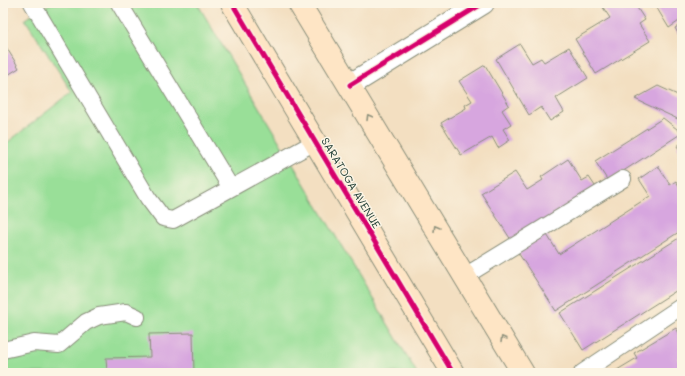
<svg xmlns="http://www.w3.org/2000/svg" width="685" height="376" font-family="Mali,sans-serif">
	<rect width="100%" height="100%" fill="#fcf5e5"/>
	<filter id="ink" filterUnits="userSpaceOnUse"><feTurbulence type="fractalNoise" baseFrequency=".025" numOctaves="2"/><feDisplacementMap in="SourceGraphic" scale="8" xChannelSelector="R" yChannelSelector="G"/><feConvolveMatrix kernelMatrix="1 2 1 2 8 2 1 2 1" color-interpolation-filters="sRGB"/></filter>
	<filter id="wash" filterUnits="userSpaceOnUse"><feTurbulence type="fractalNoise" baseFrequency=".012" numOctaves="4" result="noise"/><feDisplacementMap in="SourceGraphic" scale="16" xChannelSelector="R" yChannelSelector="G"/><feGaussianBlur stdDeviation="0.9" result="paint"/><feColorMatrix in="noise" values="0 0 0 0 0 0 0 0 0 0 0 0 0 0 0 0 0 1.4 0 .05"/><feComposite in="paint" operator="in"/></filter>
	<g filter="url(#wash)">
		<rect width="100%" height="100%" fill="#f3dfc1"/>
		<path fill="#99df98" stroke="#5c8e66" d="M51,3h146l220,370h-414v-227l69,-54 -47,-73z"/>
		<g id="blocks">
			<path fill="#d7a6df" d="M600,3h34l11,17 -6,4 11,17 -54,33 -21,-35 35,-21z
				M647,3h35v16l-13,9 -14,-23 -5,3z
				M3,24l4,6 -4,3z
				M682,24v11l-2,2 -5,-9z
				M3,42l16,26 -16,10z
				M520,44l12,19 9,-5 3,4 25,-15 19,31 -32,20 8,14 -14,9 -9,-14 -12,8 -33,-56z
				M485,65l24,40 -7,5 9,14 -8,5 7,11 -12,8 -6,-11 -31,18 -20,-32 25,-15 -1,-3 7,-4 -13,-20z
				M658,86l24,11v24l-47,-22z
				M663,118l19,15 -74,48 -13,-20z
				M682,143v10l-5,-7z
				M568,159l14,22 7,-4 8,12 -84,54 -32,-50 34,-21 12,18 16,-10 -2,-3z
				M658,166l12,19 6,-4 6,10v39l-126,81 -41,-63 29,-18 15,24 91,-58 -11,-17z
				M682,236v51l-99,63 -23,-37z
				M676,328l6,10v18l-4,2 4,6v9h-70l25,-15 -3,-5z
				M193,333l1,40h-87l-1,-15 44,-1 -1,-23z"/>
		</g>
	</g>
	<g filter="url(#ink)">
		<use href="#blocks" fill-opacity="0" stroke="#898e7a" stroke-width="1"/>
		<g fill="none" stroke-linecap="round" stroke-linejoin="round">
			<g stroke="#898e7a" stroke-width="18">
				<path id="lane" d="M32,3l116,195 15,20 10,2 142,-78
					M119,3l112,185
					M465,276l158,-97
					M3,350l31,-7 25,2 27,-23 13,-6 27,-4 11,5
					M582,373l100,-67"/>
			</g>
			<g stroke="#898e7a" stroke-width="24">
				<path id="street" d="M350,85l133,-82"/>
			</g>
			<g stroke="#898e7a" stroke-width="24">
				<path id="secondary" d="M232,3l221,370
					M299,3l224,370"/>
			</g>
			<use href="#lane" stroke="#fff" stroke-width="16"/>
			<use href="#street" stroke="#fff" stroke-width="22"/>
			<use href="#secondary" stroke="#fee5c5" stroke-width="22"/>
			<g stroke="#fcf5e5" stroke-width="8">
				<path id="cycleway" d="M232,3l221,370
					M350,85l133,-82"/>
			</g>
			<use href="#cycleway" stroke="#d6006c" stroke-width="5"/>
		</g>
		<defs><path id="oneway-chevron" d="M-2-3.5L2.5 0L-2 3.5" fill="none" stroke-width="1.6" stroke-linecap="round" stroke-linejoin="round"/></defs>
		<g stroke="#8e917c">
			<use href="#oneway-chevron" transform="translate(369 117) rotate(-121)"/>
			<use href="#oneway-chevron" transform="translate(436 228) rotate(-121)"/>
			<use href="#oneway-chevron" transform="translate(503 339) rotate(-121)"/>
		</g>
	</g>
	<g text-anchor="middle" stroke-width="3" stroke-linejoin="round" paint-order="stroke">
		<g font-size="11" fill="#1f3d34" stroke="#fcf5e5">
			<text transform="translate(351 183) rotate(59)" y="4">SARATOGA AVENUE</text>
		</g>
	</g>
	<rect width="685" height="376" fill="none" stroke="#fcf5e5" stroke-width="16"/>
</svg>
